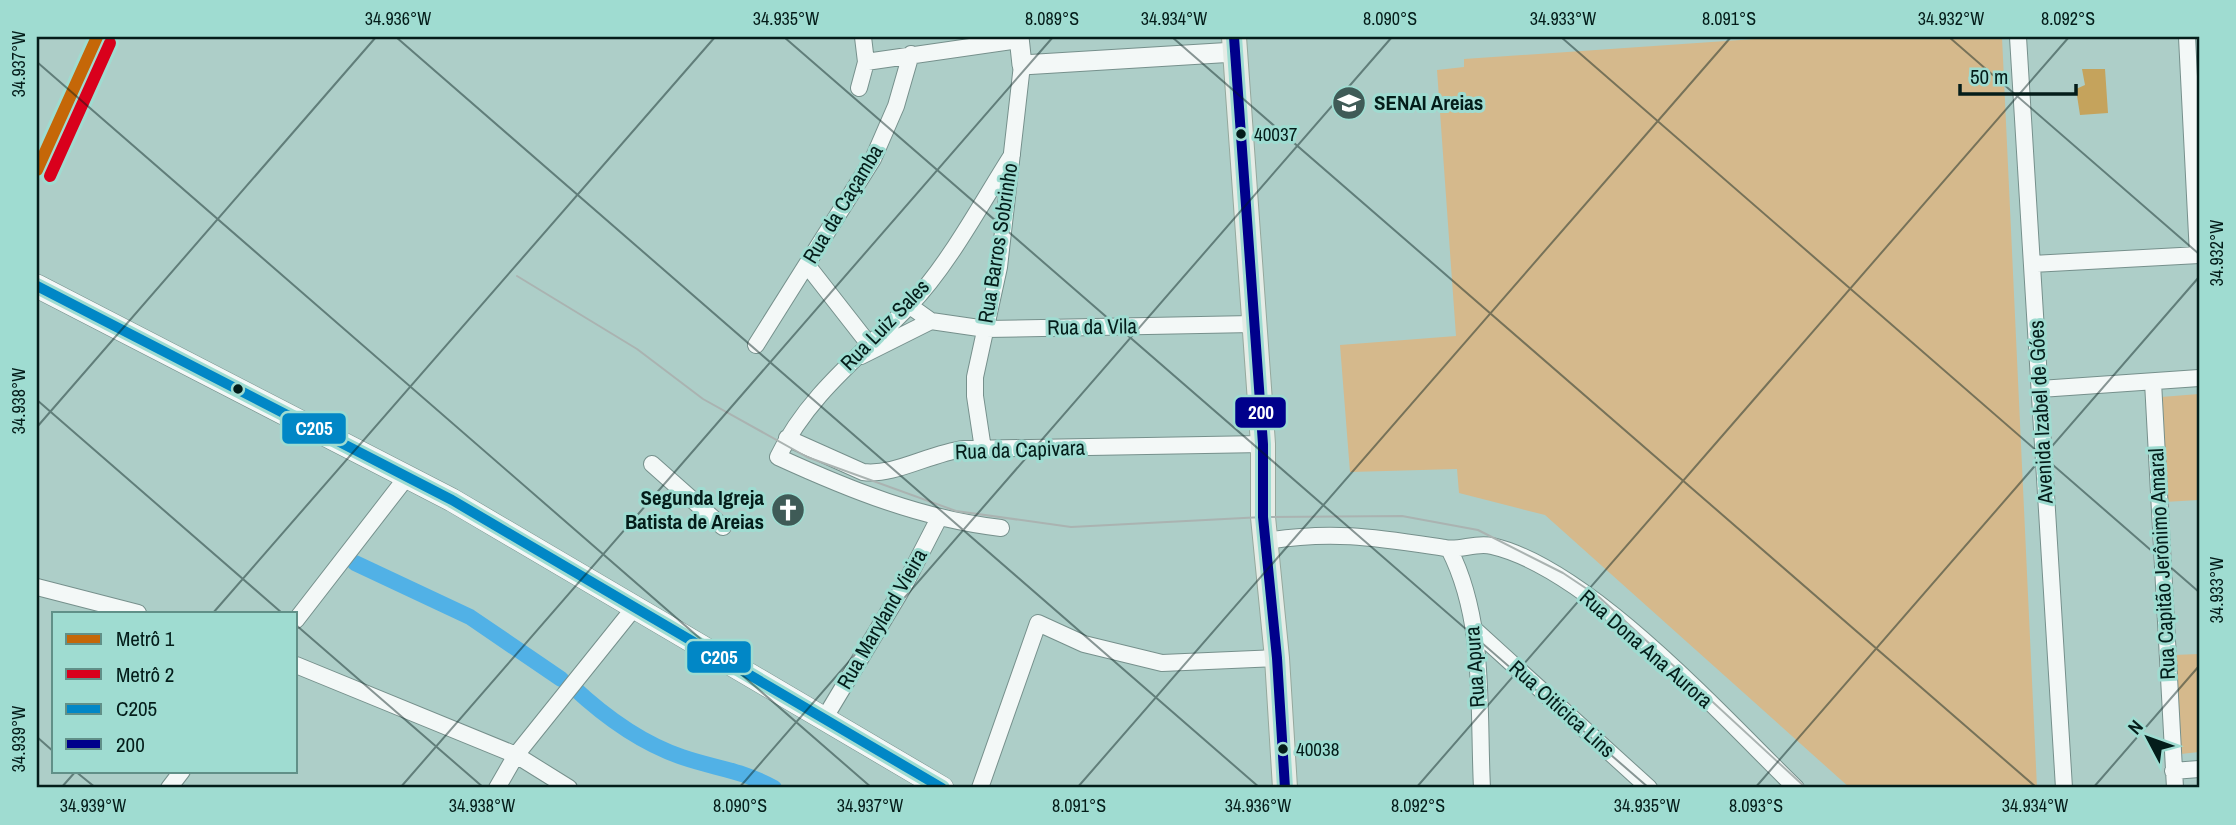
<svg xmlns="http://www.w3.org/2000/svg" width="2236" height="825" font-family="'Archivo Narrow',sans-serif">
	<rect width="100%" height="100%" fill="#adcec8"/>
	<path fill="#d5b98c" d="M1785,37h217l35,751h-187l-305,-273 -86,-22 -2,-24 -107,3 -10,-127 116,-9 -19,-266 27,-3v-8z
		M2199,394v106l-35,2 -3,-105z
		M2199,654v98l-18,2 -7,-99z"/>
	<path fill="#c5a35c" d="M2082,69h23l3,44 -28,2 -4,-26 9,-4z"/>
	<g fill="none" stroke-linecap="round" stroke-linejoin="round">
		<path stroke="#51b1e6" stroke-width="16" d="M355,563l115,54 91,62
			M573,687c31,29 68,56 109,70 35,12 57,12 92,31"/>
		<g stroke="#76908c" stroke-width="18">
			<path id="minor" d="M2018,37l46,751
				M2187,37l11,218
				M866,62l153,-22
				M859,88l7,-26 -3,-25
				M2032,264l167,-9
				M807,265l61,78
				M910,306l21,15 55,8 267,-5
				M756,345l117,-186 23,-53 15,-52
				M861,356l70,-35
				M2153,382l22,406
				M2040,389l159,-11
				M787,438l76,34c32,4 67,-19 101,-23l299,-5
				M983,449l-8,-53v-19l24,-110 23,-202
				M652,464l71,63
				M1001,528c-79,-9 -151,-38 -223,-71 30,-63 85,-103 132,-152 38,-39 72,-103 102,-150
				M1266,541c68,-11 112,-3 179,7 15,3 31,-6 47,-2 97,22 232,172 304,242
				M1449,549c37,72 29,160 33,239
				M37,587l101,26
				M296,620l110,-142
				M1475,630l174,158
				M296,665l220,90 53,33
				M824,719l80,-133 35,-68
				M2173,771l26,-2
				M169,788l13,-17
				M497,788l19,-33 118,-147
				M980,788l58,-165 46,21 78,19 115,-5"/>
		</g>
		<g stroke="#76908c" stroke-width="21">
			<path id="tertiary" d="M1019,37l3,28 213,-13"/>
		</g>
		<g stroke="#76908c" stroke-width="24">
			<path id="secondary" d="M37,286l415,214 490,288"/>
		</g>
		<g stroke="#95a89d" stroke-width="26">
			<path id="primary" d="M1234,37l29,407v73l14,141 8,130"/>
		</g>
		<use href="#minor" stroke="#f3f8f7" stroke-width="16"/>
		<use href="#tertiary" stroke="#f3f8f7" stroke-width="19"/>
		<use href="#secondary" stroke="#f3f8f7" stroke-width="23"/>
		<use href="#primary" stroke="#e5ece6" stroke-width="24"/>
		<path stroke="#aab3b1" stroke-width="2" d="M517,276l120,73 66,50 104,58 149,54 115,16 192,-10 139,-1 76,14 85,43 36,24 207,191"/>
		<g stroke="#9fdcd1" stroke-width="16">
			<path id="bus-1" d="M37,286l415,214 490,288"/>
		</g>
		<g stroke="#9fdcd1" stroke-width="16">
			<path id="bus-2" d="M1234,37l29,407v73l14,141 8,130"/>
		</g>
		<use href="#bus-1" stroke="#0187c6" stroke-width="10"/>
		<use href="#bus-2" stroke="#00008b" stroke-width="10"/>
		<g stroke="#9fdcd1" stroke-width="18">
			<path id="metro-1" d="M37,170l60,-133"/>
		</g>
		<g stroke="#9fdcd1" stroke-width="18">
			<path id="metro-2" d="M50,176l60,-133"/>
		</g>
		<use href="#metro-1" stroke="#c56708" stroke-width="12"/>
		<use href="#metro-2" stroke="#d9001c" stroke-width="12"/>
	</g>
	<path fill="none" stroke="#041d1a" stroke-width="2" stroke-opacity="0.45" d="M396,37l864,751M784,37l865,751M1172,37l865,751M1561,37l638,555M1949,37l250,217M37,62l835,726M37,400l245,213M37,427l339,-390M213,613l502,-576M296,625l188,163M37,737l17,15M75,771l21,17M61,788l15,-17M400,788l653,-751M739,788l653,-751M1077,788l654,-751M1416,788l653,-751M1755,788l444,-511M2093,788l106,-122"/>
	<defs>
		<g id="university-disc" transform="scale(1.75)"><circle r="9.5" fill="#3f5b57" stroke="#9fdcd1"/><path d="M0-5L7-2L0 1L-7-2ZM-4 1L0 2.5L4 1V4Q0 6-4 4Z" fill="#fff"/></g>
		<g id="church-disc" transform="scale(1.75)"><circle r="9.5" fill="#3f5b57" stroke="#9fdcd1"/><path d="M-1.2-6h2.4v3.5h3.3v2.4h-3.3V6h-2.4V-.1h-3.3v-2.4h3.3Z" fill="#fff"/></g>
	</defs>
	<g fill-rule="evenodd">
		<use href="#university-disc" x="1349" y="103"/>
		<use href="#church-disc" x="788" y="510"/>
	</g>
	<g fill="#041d1a" stroke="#9fdcd1" stroke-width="2.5">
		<circle cx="1241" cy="134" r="6"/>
		<circle cx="238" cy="389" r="6"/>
		<circle cx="1283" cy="749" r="6"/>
	</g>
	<g text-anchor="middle" stroke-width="6" stroke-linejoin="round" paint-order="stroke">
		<g font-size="19" fill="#041d1a" stroke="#9fdcd1" text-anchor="start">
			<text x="1254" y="141">40037</text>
			<text x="1296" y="756">40038</text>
		</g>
		<g font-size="21" font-weight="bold" fill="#041d1a" stroke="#9fdcd1" text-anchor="start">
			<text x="1374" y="110">SENAI Areias</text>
			<text x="764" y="505" text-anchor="end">Segunda Igreja<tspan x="764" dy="24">Batista de Areias</tspan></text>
		</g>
		<g font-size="21" fill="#041d1a" stroke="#9fdcd1">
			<text transform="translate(843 204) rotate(-59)" y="7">Rua da Caçamba</text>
			<text transform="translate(998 243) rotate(-81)" y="7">Rua Barros Sobrinho</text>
			<text transform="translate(885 325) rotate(-46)" y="7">Rua Luiz Sales</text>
			<text transform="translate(1092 327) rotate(-1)" y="7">Rua da Vila</text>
			<text transform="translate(2041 412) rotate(-93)" y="7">Avenida Izabel de Góes</text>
			<text transform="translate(1020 450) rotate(-2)" y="7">Rua da Capivara</text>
			<text transform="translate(2162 564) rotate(-93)" y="7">Rua Capitão Jerônimo Amaral</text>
			<text transform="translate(882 619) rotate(-60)" y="7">Rua Maryland Vieira</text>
			<text transform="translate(1646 649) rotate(41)" y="7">Rua Dona Ana Aurora</text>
			<text transform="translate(1475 667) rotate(-94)" y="7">Rua Apura</text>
			<text transform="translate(1562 709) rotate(42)" y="7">Rua Oiticica Lins</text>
		</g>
	</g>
	<g stroke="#9fdcd1" stroke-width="2.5">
		<rect x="1234" y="396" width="53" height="33" rx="7" fill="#00008b"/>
		<rect x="281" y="412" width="66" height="33" rx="7" fill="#0187c6"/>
		<rect x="686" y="640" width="66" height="34" rx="7" fill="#0187c6"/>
	</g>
	<g font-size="19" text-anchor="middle" font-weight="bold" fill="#fff">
		<text x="1261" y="419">200</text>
		<text x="314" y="435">C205</text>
		<text x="719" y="664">C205</text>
	</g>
	<rect width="2236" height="825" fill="none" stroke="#9fdcd1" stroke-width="77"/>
	<rect x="52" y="612" width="245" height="161" fill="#9fdcd1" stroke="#619088" stroke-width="2"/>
	<rect x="66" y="634" width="35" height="10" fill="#c56708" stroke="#619088" stroke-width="2"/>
	<text x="116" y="646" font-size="21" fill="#041d1a">Metrô 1</text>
	<rect x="66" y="669" width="35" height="10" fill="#d9001c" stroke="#619088" stroke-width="2"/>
	<text x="116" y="682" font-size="21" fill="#041d1a">Metrô 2</text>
	<rect x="66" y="704" width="35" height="10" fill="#0187c6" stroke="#619088" stroke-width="2"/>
	<text x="116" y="716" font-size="21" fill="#041d1a">C205</text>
	<rect x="66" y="739" width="35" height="10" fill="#00008b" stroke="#619088" stroke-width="2"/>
	<text x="116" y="752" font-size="21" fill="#041d1a">200</text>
	<g transform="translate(2148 738) rotate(311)" stroke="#9fdcd1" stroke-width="5" paint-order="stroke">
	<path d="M0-5L12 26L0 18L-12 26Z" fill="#041d1a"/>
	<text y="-10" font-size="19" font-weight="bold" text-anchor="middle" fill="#041d1a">N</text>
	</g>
	<path d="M1960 84v10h116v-10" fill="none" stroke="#041d1a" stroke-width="3.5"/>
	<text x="1970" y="84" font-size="21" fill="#041d1a" stroke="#9fdcd1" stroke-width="5" paint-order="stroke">50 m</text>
	<rect x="38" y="38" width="2160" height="748" fill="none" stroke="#041d1a" stroke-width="2.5"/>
	<g font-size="18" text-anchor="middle" fill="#041d1a">
		<text x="398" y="25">34.936°W</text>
		<text x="786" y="25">34.935°W</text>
		<text x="1052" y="25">8.089°S</text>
		<text x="1174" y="25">34.934°W</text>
		<text x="1390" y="25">8.090°S</text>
		<text x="1563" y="25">34.933°W</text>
		<text x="1729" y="25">8.091°S</text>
		<text x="1951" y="25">34.932°W</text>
		<text x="2068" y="25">8.092°S</text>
		<text transform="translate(19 64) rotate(-90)" y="6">34.937°W</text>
		<text transform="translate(2217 253) rotate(-90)" y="6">34.932°W</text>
		<text transform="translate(19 401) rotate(-90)" y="6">34.938°W</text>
		<text transform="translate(2217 590) rotate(-90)" y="6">34.933°W</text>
		<text transform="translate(19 739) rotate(-90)" y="6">34.939°W</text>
		<text x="93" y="812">34.939°W</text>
		<text x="482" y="812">34.938°W</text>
		<text x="740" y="812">8.090°S</text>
		<text x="870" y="812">34.937°W</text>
		<text x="1079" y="812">8.091°S</text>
		<text x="1258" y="812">34.936°W</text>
		<text x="1418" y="812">8.092°S</text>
		<text x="1647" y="812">34.935°W</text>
		<text x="1756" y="812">8.093°S</text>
		<text x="2035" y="812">34.934°W</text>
	</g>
</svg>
